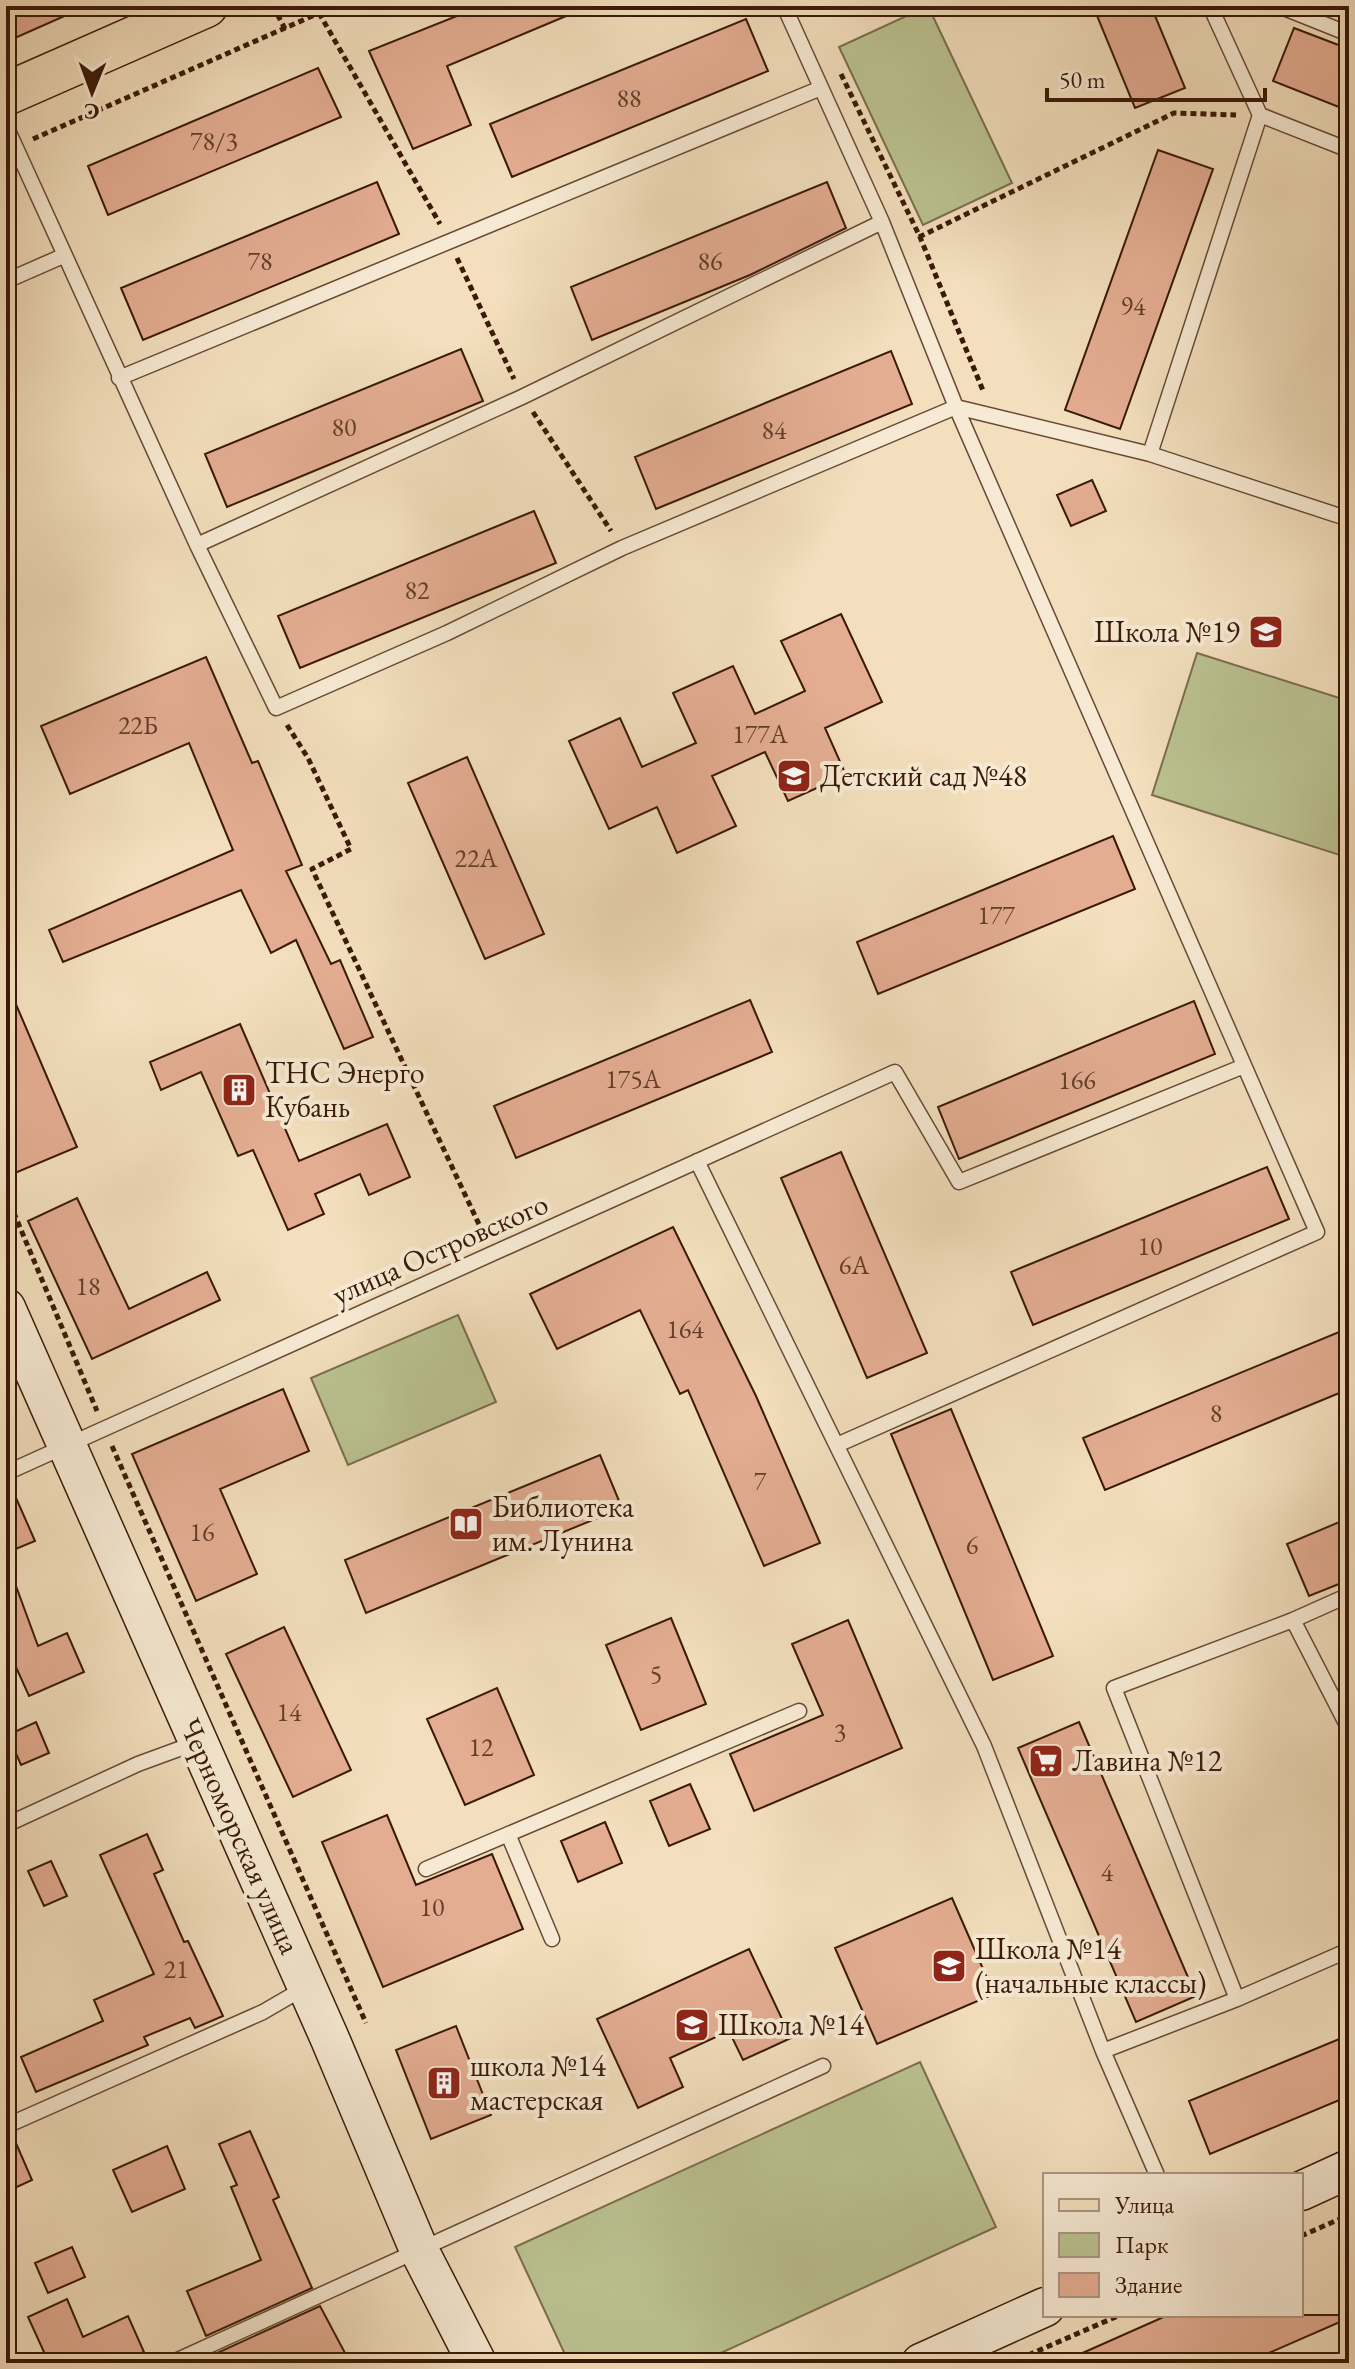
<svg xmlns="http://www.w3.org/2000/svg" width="1355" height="2369" font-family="'EB Garamond',serif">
	<rect width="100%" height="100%" fill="#f3dfbd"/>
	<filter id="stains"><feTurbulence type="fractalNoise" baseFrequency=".0025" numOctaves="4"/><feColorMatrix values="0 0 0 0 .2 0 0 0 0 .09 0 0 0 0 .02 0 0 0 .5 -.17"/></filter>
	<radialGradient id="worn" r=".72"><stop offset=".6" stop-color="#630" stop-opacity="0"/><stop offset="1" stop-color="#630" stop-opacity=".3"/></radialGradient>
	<path fill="#bbc291" stroke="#7a6e4c" stroke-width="2" d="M928,6l84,177 -89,42 -84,-178z
		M1197,653l152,48v157l-197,-63z
		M458,1315l38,87 -148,63 -37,-87z
		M920,2062l76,165 -297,136h-130l-54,-116z"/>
	<path fill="#e4ad92" stroke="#3a1907" stroke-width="2" d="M6,6h81l-81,36z
		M452,6h138l-143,60 24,59 -58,24 -44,-98 88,-35z
		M1093,6h58l34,82 -50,20z
		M746,19l22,52 -256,106 -22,-53z
		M1294,28l55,21v62l-76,-30z
		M318,68l23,49 -233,98 -20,-49z
		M1158,150l55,19 -93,260 -55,-19z
		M377,182l22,52 -256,106 -22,-52z
		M827,182l19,46 -96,47 -158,65 -21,-53z
		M461,349l22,52 -256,106 -22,-53z
		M891,351l21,53 -256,105 -21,-52z
		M1092,480l14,31 -35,15 -14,-31z
		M534,511l22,52 -256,105 -22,-52z
		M841,614l41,88 -57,26 21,47 -58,26 -23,-49 -53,24 24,50 -59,27 -20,-46 -48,22 -40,-88 51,-23 22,49 54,-24 -23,-50 60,-27 22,48 50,-23 -24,-50z
		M206,657l46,106 6,-2 44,104 -16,6 45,93 9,-4 33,77 -29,12 -48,-109 -25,13 -30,-63 -178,72 -14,-32 184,-80 -44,-107 -119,51 -29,-68z
		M467,757l77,177 -59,25 -77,-176z
		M1113,836l22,53 -257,105 -21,-52z
		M6,981l71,166 -62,26 -9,-20z
		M750,1000l22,52 -256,106 -22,-52z
		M1194,1001l21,53 -256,105 -21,-52z
		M240,1024l59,137 88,-37 23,53 -41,18 -9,-21 -45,20 9,20 -36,16 -35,-80 -15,6 -37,-84 -40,18 -11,-28z
		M841,1152l86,201 -60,25 -86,-200z
		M1267,1167l22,52 -256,106 -22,-53z
		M77,1198l52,111 78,-37 13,28 -128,59 -64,-138z
		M673,1227l83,169 64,147 -56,23 -76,-176 -8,4 -40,-84 -83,39 -27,-55z
		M1339,1332l10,24v33l-244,101 -22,-52z
		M283,1389l26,62 -89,38 37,85 -61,27 -64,-147z
		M951,1409l102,247 -60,24 -102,-246z
		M600,1455l22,53 -256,105 -21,-53z
		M9,1482l26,59 -29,12v-70z
		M1349,1518v62l-40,16 -22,-52z
		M9,1567l29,79 29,-13 17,39 -55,24 -23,-51z
		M671,1618l35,86 -65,26 -35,-85z
		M848,1620l54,128 -148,63 -24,-57 93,-39 -31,-71z
		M284,1627l67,143 -58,27 -67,-143z
		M497,1688l37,87 -69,30 -38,-86z
		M36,1722l13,31 -28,12 -13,-30z
		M1079,1722l117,274 -60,26 -118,-274z
		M690,1784l20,45 -41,17 -19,-45z
		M387,1815l29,70 76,-31 31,75 -140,58 -61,-145z
		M605,1822l17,41 -44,19 -17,-41z
		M147,1834l16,36 -9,4 30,68 4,-1 35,75 -28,12 -5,-10 -46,19 4,8 -112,47 -15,-35 82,-36 -9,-21 60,-26 -54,-119z
		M51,1861l16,35 -23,10 -16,-35z
		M952,1898l42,96 -117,50 -42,-96z
		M749,1949l42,89 -48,22 -14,-29 -59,27 13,29 -45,21 -41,-89z
		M456,2026l35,89 -60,24 -35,-89z
		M1349,2035v61l-139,58 -21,-53z
		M250,2131l29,66 -6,3 39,88 -106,48 -19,-45 74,-31 -30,-73 6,-2 -18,-41z
		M12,2134l20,46 -26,12v-56z
		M167,2146l18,43 -53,23 -19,-42z
		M72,2247l13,30 -37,16 -13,-30z
		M67,2299l16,38 45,-21 16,36 -24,11h-71l-21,-46z
		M320,2306l25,47 -23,10h-104l-3,-9z
		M1168,2315h181v3l-103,45h-186z"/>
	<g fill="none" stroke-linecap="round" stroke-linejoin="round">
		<g stroke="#684a34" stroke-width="17">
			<path id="service" d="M784,6l98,216 74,185 194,47
				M1210,6l50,109 89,35
				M1279,6l70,28
				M1260,115l-110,339 199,65
				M6,126l191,419 79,163 171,-75 175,-85 334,-141 361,825 -480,213
				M6,281l57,-25
				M119,378l702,-290
				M197,545l325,-148 360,-175
				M697,1161l287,585 119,305 54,124
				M6,1473l889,-401 64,110 285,-116
				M1293,1620l56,-25
				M6,1825l132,-61 60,-22
				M508,1834l44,105
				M426,1869l373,-158
				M1237,1999l112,-49
				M1103,2051l134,-52 -123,-311 179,-68 56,109
				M6,2126l257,-114 43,-25
				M171,2363l652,-297"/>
		</g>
		<g stroke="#3a1907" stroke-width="41">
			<path id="secondary" d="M6,1308l324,731 89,211 58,113
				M1301,2191l48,-22
				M921,2363l124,-56"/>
		</g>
		<g stroke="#3a1907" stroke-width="45">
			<path id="primary" d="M6,94l200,-88"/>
		</g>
		<path stroke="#3a1907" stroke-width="5" stroke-dasharray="6 4" stroke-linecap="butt" d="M273,6l12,23
			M319,13l121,211
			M841,74l79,163 64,156
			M33,139l302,-133
			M919,237l255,-124 62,2
			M457,258l57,121
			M533,412l78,119
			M287,725l21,33 43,91 -39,20 172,366
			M6,1194l91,217
			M112,1446l254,577
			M1301,2236l48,-21
			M1010,2363l110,-48"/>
		<use href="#service" stroke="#f7ead4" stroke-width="14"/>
		<use href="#secondary" stroke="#f7ead4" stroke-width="38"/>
		<use href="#primary" stroke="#f3dfbd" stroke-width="42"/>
	</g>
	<defs>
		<g id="school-square" transform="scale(1.8)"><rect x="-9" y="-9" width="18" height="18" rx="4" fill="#8f2418" stroke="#f7ead4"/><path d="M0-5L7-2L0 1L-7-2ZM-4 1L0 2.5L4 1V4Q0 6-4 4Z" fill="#fff"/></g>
		<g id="building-square" transform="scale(1.8)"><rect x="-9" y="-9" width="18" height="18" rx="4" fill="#8f2418" stroke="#f7ead4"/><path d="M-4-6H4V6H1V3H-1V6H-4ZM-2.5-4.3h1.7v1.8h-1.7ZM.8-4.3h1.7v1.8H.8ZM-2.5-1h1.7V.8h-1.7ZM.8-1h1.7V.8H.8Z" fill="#fff"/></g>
		<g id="library-square" transform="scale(1.8)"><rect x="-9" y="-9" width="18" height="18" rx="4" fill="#8f2418" stroke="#f7ead4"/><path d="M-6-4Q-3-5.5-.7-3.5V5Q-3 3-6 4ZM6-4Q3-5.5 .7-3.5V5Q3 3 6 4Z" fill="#fff"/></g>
		<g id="supermarket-square" transform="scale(1.8)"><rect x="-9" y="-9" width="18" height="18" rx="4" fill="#8f2418" stroke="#f7ead4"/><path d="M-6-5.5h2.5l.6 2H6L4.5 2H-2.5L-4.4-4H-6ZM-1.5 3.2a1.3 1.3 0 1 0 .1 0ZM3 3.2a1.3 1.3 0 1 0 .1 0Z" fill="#fff"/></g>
	</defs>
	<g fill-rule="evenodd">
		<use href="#school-square" x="1266" y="632"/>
		<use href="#school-square" x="794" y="776"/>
		<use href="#building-square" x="239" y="1090"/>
		<use href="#library-square" x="466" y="1524"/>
		<use href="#supermarket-square" x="1046" y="1761"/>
		<use href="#school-square" x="949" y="1966"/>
		<use href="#school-square" x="692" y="2025"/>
		<use href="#building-square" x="444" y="2083"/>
	</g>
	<g text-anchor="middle" stroke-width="8" stroke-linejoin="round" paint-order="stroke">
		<g font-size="26" fill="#643e2a">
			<text x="629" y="107">88</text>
			<text x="214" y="150">78/3</text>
			<text x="260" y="270">78</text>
			<text x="710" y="270">86</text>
			<text x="1133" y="315">94</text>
			<text x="344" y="436">80</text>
			<text x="774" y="439">84</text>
			<text x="417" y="599">82</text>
			<text x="138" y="734">22Б</text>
			<text x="760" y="743">177А</text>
			<text x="476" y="867">22А</text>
			<text x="996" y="924">177</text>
			<text x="633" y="1088">175А</text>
			<text x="1077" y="1089">166</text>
			<text x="1150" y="1255">10</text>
			<text x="854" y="1274">6А</text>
			<text x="88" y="1295">18</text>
			<text x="685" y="1338">164</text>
			<text x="1216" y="1422">8</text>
			<text x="760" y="1490">7</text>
			<text x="202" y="1541">16</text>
			<text x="972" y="1554">6</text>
			<text x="656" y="1683">5</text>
			<text x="289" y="1721">14</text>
			<text x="840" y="1741">3</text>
			<text x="481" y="1756">12</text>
			<text x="1107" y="1881">4</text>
			<text x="432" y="1916">10</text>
			<text x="176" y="1978">21</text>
		</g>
		<g font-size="30" fill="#3a1907" stroke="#f7ead4" text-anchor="start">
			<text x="1240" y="642" text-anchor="end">Школа №19</text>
			<text x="820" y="786">Детский сад №48</text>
			<text x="265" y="1083">ТНС Энерго<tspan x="265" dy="34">Кубань</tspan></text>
			<text x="492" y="1517">Библиотека<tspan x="492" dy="34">им. Лунина</tspan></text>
			<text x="1072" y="1771">Лавина №12</text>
			<text x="975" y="1959">Школа №14<tspan x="975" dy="34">(начальные классы)</tspan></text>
			<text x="718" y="2035">Школа №14</text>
			<text x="470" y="2076">школа №14<tspan x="470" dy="34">мастерская</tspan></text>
		</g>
		<g font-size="30" fill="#3a1907" stroke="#f7ead4">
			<text transform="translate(440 1249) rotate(-24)" y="10">улица Островского</text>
			<text transform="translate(240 1836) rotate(66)" y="10">Черноморская улица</text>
		</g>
	</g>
	<rect width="1355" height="2369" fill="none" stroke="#f3dfbd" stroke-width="32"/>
	<rect x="8" y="8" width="1339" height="2353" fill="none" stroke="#3a1907" stroke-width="4"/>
	<rect x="16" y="16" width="1323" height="2337" fill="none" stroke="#3a1907" stroke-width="2"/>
	<rect x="1043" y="2173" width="260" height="144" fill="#f7ead4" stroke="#ab9682" stroke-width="2"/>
	<rect x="1059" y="2199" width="40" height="12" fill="#f3dfbd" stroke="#ab9682" stroke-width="2"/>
	<text x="1115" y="2213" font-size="24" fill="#3a1907">Улица</text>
	<rect x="1059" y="2233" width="40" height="24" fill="#bbc291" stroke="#ab9682" stroke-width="2"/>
	<text x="1115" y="2253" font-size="24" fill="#3a1907">Парк</text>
	<rect x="1059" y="2273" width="40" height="24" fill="#e4ad92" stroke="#ab9682" stroke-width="2"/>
	<text x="1115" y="2293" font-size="24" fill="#3a1907">Здание</text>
	<g transform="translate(92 92) rotate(181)" stroke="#f7ead4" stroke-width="6" paint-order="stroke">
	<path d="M0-6L14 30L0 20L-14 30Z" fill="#3a1907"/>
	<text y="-12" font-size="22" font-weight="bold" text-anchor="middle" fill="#3a1907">С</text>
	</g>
	<path d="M1047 88v12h218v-12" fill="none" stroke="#3a1907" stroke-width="4"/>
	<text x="1059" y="88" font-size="24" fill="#3a1907" stroke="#f7ead4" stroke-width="6" paint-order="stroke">50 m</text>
	<rect width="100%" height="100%" filter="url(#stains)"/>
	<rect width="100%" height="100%" fill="url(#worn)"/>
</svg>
